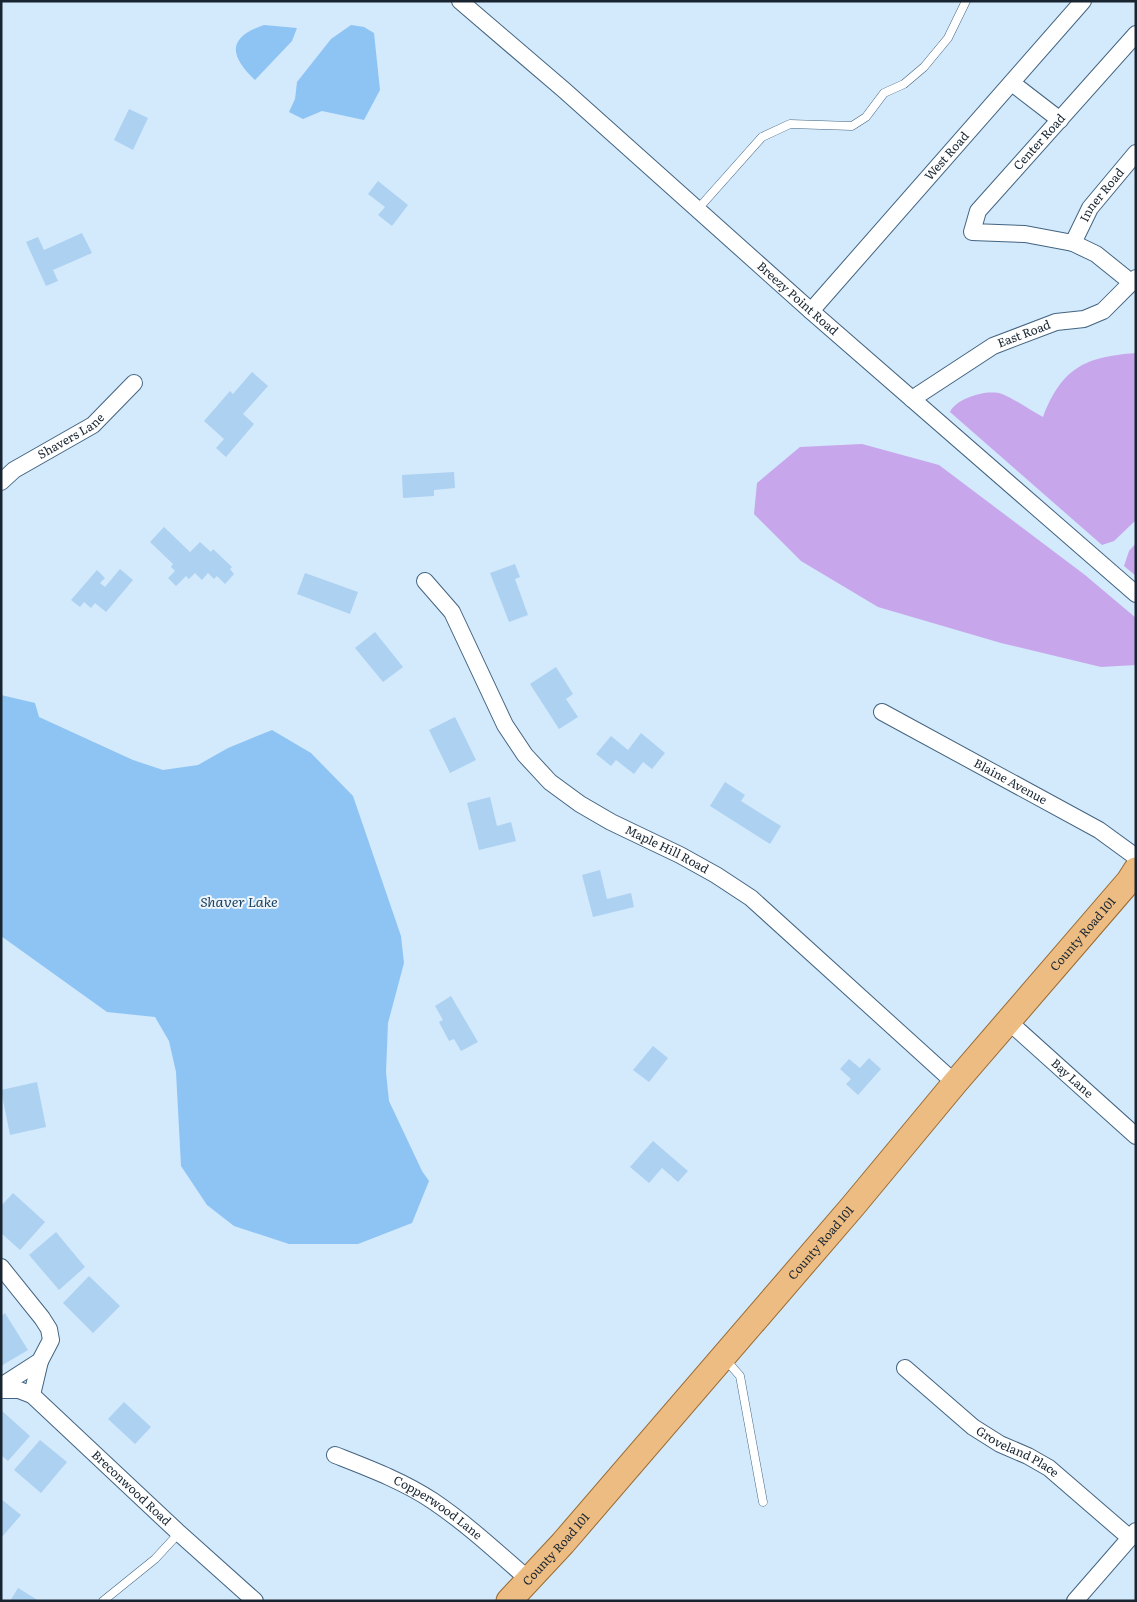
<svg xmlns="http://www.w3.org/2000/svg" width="1137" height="1602" font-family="Literata,serif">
	<rect width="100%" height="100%" fill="#d3e9fc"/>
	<path fill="#c7a6eb" d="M1136,353v167l-22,21 -12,4 -152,-133c7,-14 37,-23 52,-18 14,6 28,16 41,23 19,-49 41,-60 93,-64z
		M862,444l77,21 146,110 51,43v47l-35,2 -100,-24 -123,-36 -77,-46 -47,-47 3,-31 43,-36z
		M1136,543v33l-12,-10 5,-15z"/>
	<path fill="#8ec4f4" d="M264,25l33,3 -5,13 -37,39c-25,-24 -29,-42 9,-55z
		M351,25l13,2 10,6 6,57 -16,30 -42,-9 -19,8 -14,-7 6,-13 2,-17 34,-43z
		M1,695l34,8 4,14 94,43 30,10 35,-5 30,-17 44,-18 39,23 42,43 48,140 3,27 -16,60 -2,49 3,29 33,70 7,10 -17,42 -54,21h-69l-55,-18 -27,-21 -26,-39 -5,-94 -7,-31 -14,-24 -48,-5 -106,-76z"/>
	<path fill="#add1f1" d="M129,109l19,9 -15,32 -19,-10z
		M378,181l30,24 -16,21 -14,-11 7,-8 -17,-13z
		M82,233l10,20 -39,17 5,11 -12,5 -20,-44 12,-5 6,13z
		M252,372l16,14 -25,28 11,10 -28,33 -10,-9 8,-9 -20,-18 26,-30 3,3z
		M454,472l1,16 -21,2v6l-31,2 -1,-23z
		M164,527l26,25 10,-10 11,10 2,-3 19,18 -2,2 4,5 -9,10 -8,-8 -3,3 -6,-6 -6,7 -7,-7 -6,6 -3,-3 -10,10 -8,-8 7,-7 -4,-4 2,-3 -23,-22z
		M515,564l5,13 -5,2 13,36 -19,7 -19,-49z
		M120,569l13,11 -27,32 -11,-9 -4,5 -7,-6 -4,5 -9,-7 26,-30 8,8 -5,5 5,4z
		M305,573l53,19 -8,22 -53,-20z
		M375,632l28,35 -20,15 -28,-34z
		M556,667l17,27 -7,5 12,18 -19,12 -29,-45z
		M455,717l21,43 -26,13 -21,-43z
		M641,733l24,20 -13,16 -9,-7 -9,12 -18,-14 -5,6 -15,-12 15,-18 17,14z
		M725,782l20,13 -4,6 40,25 -11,18 -60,-38z
		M490,797l7,29 14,-4 5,19 -37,9 -12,-47z
		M600,870l7,29 24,-6 3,14 -41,10 -11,-42z
		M451,996l27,46 -17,9 -7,-12 -5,2 -10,-19 4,-2 -8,-14z
		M653,1046l15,12 -19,24 -16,-12z
		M869,1058l12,11 -23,26 -12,-11 5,-5 -11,-10 9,-10 11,9z
		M37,1082l9,45 -36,8 -9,-45z
		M653,1141l35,30 -10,11 -16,-14 -13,15 -19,-16z
		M13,1193l32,29 -25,28 -19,-17v-27z
		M56,1232l29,35 -26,23 -30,-35z
		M89,1276l31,30 -27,27 -30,-30z
		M5,1313l23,37 -27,16v-50z
		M124,1402l27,25 -16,17 -27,-25z
		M2,1411l28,25 -22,25 -7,-6z
		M40,1440l27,22 -26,31 -27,-23z
		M1,1499l20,16 -20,23z
		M18,1588l21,13h-29z"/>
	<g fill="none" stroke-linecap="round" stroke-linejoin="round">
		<g stroke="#436480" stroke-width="9">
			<path id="service" d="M697,210l65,-73 28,-13 62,2 14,-9 18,-24 20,-9 20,-17 24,-29 18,-37
				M726,1360l14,16 23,126
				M103,1601l52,-42 24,-26"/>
		</g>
		<g stroke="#436480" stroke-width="18">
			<g id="minor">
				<path id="s1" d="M460,1l104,89 247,221 325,283"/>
				<path d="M1012,83l48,37"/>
				<path id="s2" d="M1073,243l-48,-9 -53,-2 6,-21 158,-177"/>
				<path id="s3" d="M1132,283l-36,-29 -23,-11 17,-35 46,-55"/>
				<path id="s4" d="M811,311l272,-310"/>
				<path id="s5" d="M912,399l81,-53 63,-24 28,-3 19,-8 33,-33"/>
				<path id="s6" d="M1,482l13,-12 79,-45 41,-42"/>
				<path id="s7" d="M425,581l27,31 53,113 20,30 25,27 30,22 31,18 69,33 36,20 35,23 204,185"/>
				<path id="s8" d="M882,712l217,118 37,27"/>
				<path id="s9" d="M1008,1021l128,115"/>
				<path d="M1,1267l41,51 7,11 2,11 -11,21 -39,25"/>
				<path id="s10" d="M905,1368l68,59 27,17 28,12 21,12 81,70"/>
				<path id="s11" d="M1,1390h18l13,5 147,138 76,68"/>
				<path d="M32,1395l8,-34"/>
				<path id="s12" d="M335,1455c33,13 68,26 98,46 34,23 64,51 95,78"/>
				<path d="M1075,1601l61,-70"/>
			</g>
		</g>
		<g stroke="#996a30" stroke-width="27">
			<g id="primary">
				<path id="s13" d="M509,1601l54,-58 290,-337 102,-123 174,-202 7,-11"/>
			</g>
		</g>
		<use href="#service" stroke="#fff" stroke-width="8"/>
		<use href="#minor" stroke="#fff" stroke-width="16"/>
		<use href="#primary" stroke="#ecbc82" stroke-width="25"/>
	</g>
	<g text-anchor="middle" stroke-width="4" stroke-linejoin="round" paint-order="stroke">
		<g font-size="12" fill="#182531" stroke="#edf4fa">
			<text dy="4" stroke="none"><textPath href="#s2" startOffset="216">Center Road</textPath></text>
			<text dy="4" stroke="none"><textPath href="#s4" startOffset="206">West Road</textPath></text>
			<text dy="4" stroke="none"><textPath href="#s3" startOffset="128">Inner Road</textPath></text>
			<text dy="4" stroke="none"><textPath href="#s1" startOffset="450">Breezy Point Road</textPath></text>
			<text dy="4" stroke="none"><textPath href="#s5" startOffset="130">East Road</textPath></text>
			<text dy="4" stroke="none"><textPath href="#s6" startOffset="84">Shavers Lane</textPath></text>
			<text dy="4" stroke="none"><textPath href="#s8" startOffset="146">Blaine Avenue</textPath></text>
			<text dy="4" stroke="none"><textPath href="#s7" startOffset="374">Maple Hill Road</textPath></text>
			<text dy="4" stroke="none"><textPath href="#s13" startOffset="880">County Road 101</textPath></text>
			<text dy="4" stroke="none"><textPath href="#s9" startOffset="86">Bay Lane</textPath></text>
			<text dy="4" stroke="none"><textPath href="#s13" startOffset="475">County Road 101</textPath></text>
			<text dy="4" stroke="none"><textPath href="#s10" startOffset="141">Groveland Place</textPath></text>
			<text dy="4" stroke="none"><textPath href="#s11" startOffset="168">Breconwood Road</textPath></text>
			<text dy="4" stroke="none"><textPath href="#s12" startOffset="116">Copperwood Lane</textPath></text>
			<text dy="4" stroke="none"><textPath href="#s13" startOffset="70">County Road 101</textPath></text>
		</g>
		<g font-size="14" font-style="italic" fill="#173f5f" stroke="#edf4fa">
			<text x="239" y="907">Shaver Lake</text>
		</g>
	</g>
	<rect width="1137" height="1602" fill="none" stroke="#182531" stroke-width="5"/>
</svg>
